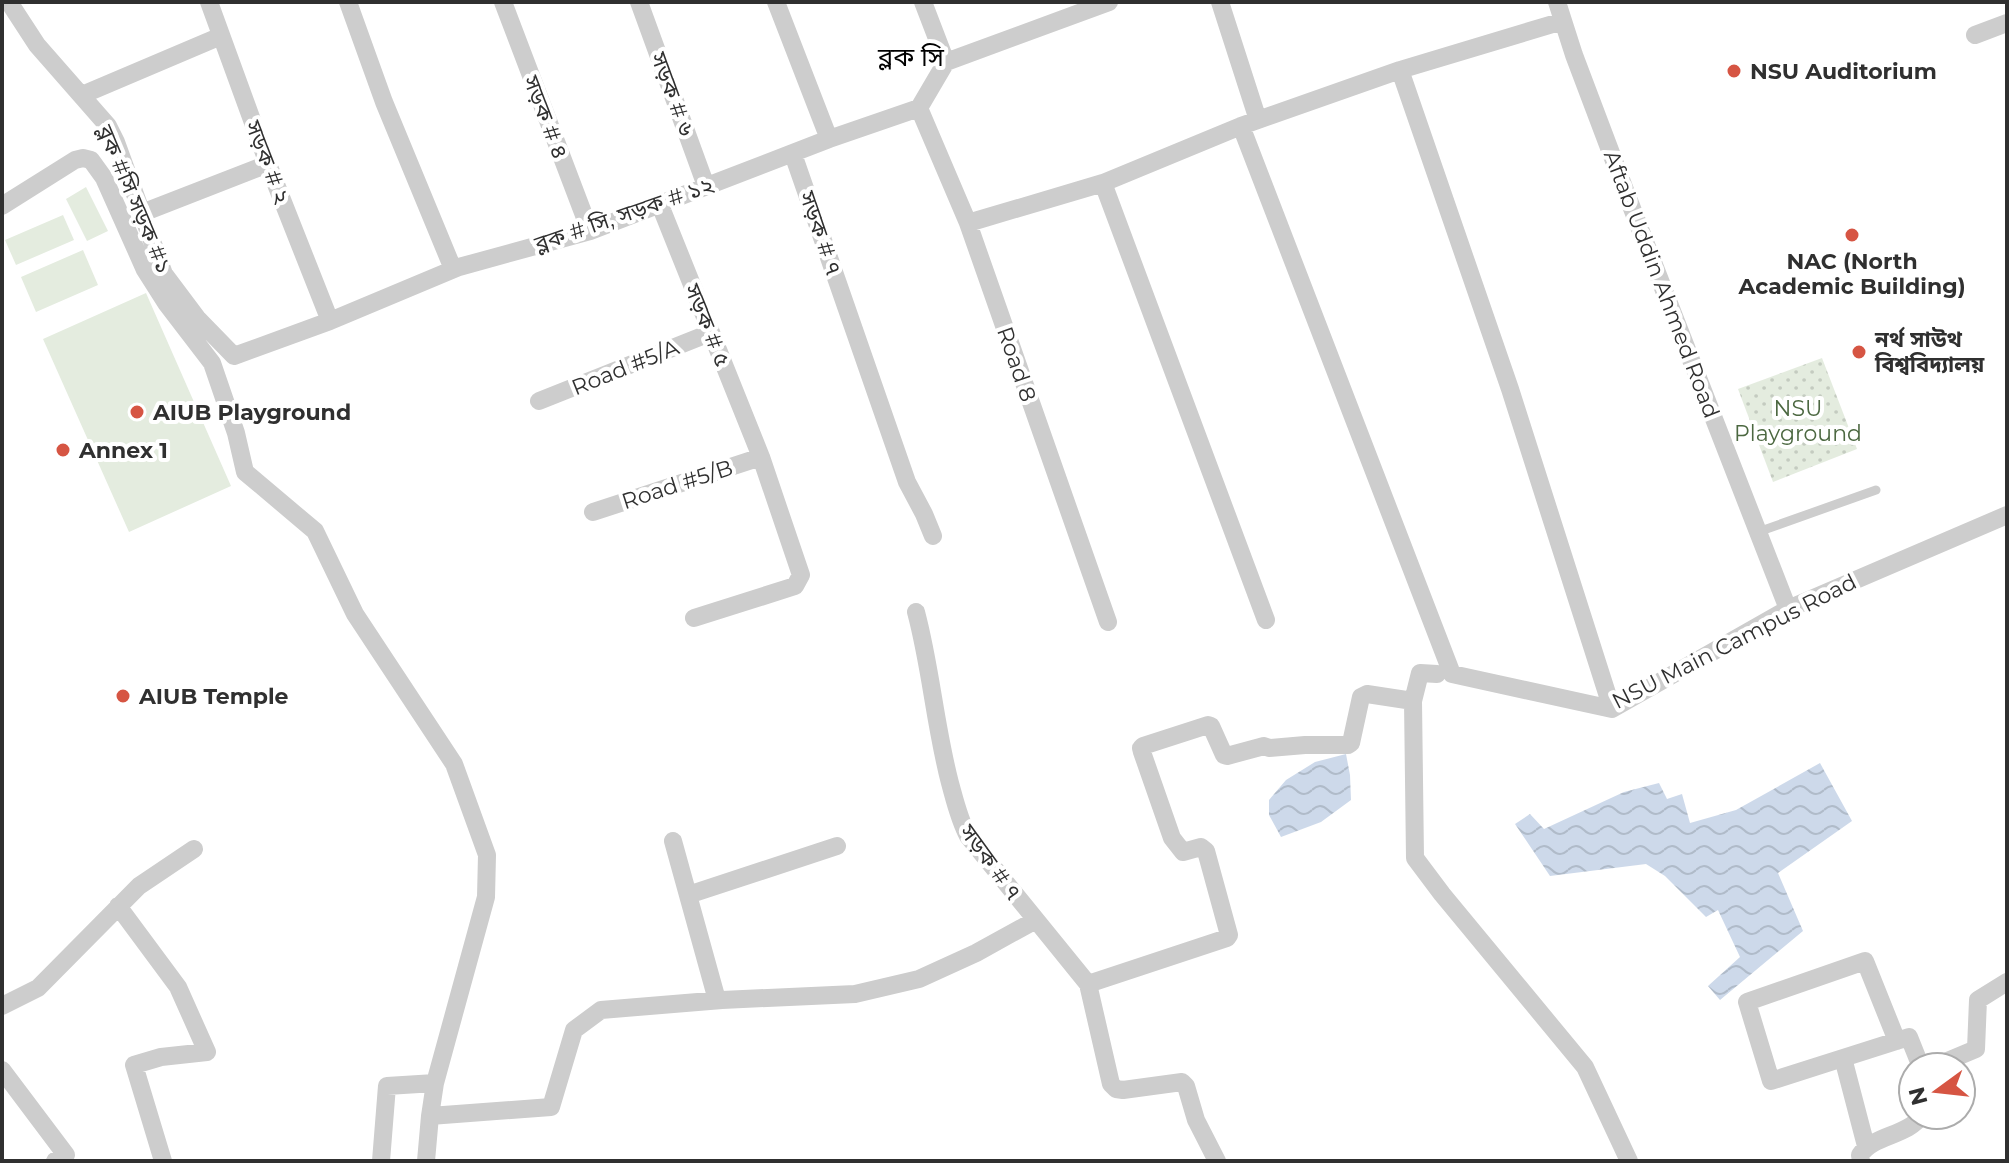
<svg xmlns="http://www.w3.org/2000/svg" width="2009" height="1163" font-family="Montserrat,'Noto Sans Bengali',sans-serif">
	<defs>
		<pattern id="grass-dots" width="8" height="8" patternUnits="userSpaceOnUse" patternTransform="scale(2)"><rect width="8" height="8" fill="#e4ecdf"/><path d="M2 2h.1M6 6h.1" fill="none" stroke="#c4cbc0" stroke-width="1.8" stroke-linecap="round"/></pattern>
		<pattern id="water-waves" width="16" height="10" patternUnits="userSpaceOnUse" patternTransform="scale(2)"><rect width="16" height="10" fill="#cdd9ea"/><path d="M0 5q4-4 8 0t8 0" fill="none" stroke="#b0bbc9"/></pattern>
	</defs>
	<rect width="100%" height="100%" fill="#fff"/>
	<path fill="url(#grass-dots)" d="M1822,358l35,91 -84,33 -35,-93z"/>
	<path fill="#e4ecdf" d="M86,187l22,44 -21,10 -21,-42z
		M63,215l11,25 -58,25 -11,-25z
		M83,250l15,35 -62,27 -15,-35z
		M146,293l85,193 -102,46 -86,-193z"/>
	<path fill="url(#water-waves)" d="M1346,754l4,21 1,25 -30,22 -40,15 -12,-22v-15l17,-20 29,-18z
		M1820,763l32,58 -74,52 25,58 -83,69 -12,-14 32,-29 -22,-47 -12,7 -41,-41 -19,-12 -96,12 -35,-52 15,-10 14,15 80,-37 35,-9 8,16 15,-5 8,29 46,-13z"/>
	<g fill="none" stroke-linecap="round" stroke-linejoin="round">
		<path stroke="#cdcdcd" stroke-width="9" d="M1758,532l118,-42"/>
		<path stroke="#cdcdcd" stroke-width="18" d="M9,2l28,43 71,81 8,16 48,132 33,44 37,38 96,-35 129,-54 131,-36 239,-92 90,-31 27,-46
			M209,2l59,162 62,157
			M348,2l36,100 69,167
			M503,2l87,229
			M639,2l67,184
			M776,2l53,137
			M923,2l23,60
			M1220,2l38,118
			M1557,2l17,53 54,143 160,411
			M1975,35l32,-12
			M946,62l163,-60
			M1400,70l110,319 102,320
			M82,95l139,-59
			M919,108l49,115 140,399
			M1241,126l211,548 160,35 176,-100 219,-94
			M793,154l114,328 17,32 9,22
			M1103,183l163,437
			M660,205l101,252 40,118 -6,11 -101,32
			M2,206l73,-46 8,-2 8,2 13,18 41,92 21,33 46,60 24,70 9,39 70,59 40,83 99,150 33,91 -1,42 -51,186 -5,33 -4,45
			M142,213l126,-49
			M968,223l135,-40 138,-57 159,-56 163,-49
			M539,401l171,-68
			M593,512l168,-55
			M916,612c15,56 19,114 34,171 5,18 9,36 18,53l120,148 23,100 5,5 7,1 59,-8 4,4 10,34 21,41
			M1437,674l-17,-1 -7,28 2,157 27,36 143,173 44,94
			M673,841l44,159
			M688,895l149,-49
			M118,906l60,81 29,65 -46,5 -27,8 29,96
			M1088,984l139,-46 2,-3 -23,-84 -5,-4 -18,5 -11,-14 -30,-86 -1,-4 2,-2 65,-21 3,1 13,29 3,1 37,-10 5,2 36,-3h43l3,-2 10,-46 6,-3 46,7
			M2,1006l36,-18 101,-102 55,-37
			M1843,1058l-72,23 -24,-79 118,-41 32,80
			M1933,1067l43,-18 2,-49 29,-18
			M2,1070l64,85 -11,6
			M430,1116l121,-9 23,-77 27,-20 121,-10 133,-6 64,-15 57,-26 58,-32
			M1866,1146l-23,-88 66,-21 12,30
			M381,1161l6,-75 48,-3
			M1861,1161l-1,-6c14,-21 47,-18 62,-40"/>
	</g>
	<g fill="#d65543" stroke="#fff" stroke-width="3">
		<circle cx="1734" cy="71" r="8"/>
		<circle cx="1852" cy="235" r="8"/>
		<circle cx="1859" cy="352" r="8"/>
		<circle cx="137" cy="412" r="8"/>
		<circle cx="63" cy="450" r="8"/>
		<circle cx="123" cy="696" r="8"/>
	</g>
	<g text-anchor="middle" stroke-width="8" stroke-linejoin="round" paint-order="stroke">
		<g font-size="22" font-weight="bold" fill="#303030" stroke="#fff" text-anchor="start">
			<text x="1750" y="79">NSU Auditorium</text>
			<text x="1852" y="269" text-anchor="middle">NAC (North<tspan x="1852" dy="25">Academic Building)</tspan></text>
			<text x="1875" y="347">নর্থ সাউথ<tspan x="1875" dy="25">বিশ্ববিদ্যালয়</tspan></text>
			<text x="153" y="420">AIUB Playground</text>
			<text x="79" y="458">Annex 1</text>
			<text x="139" y="704">AIUB Temple</text>
		</g>
		<g font-size="22" fill="#303030" stroke="#fff">
			<text transform="translate(673 94) rotate(70)" y="8">সড়ক # ৬</text>
			<text transform="translate(546 117) rotate(69)" y="8">সড়ক # ৪</text>
			<text transform="translate(268 162) rotate(69)" y="8">সড়ক # ২</text>
			<text transform="translate(135 199) rotate(67)" y="8">ব্লক #সি সড়ক #১</text>
			<text transform="translate(624 214) rotate(-19)" y="8">ব্লক # সি, সড়ক # ১২</text>
			<text transform="translate(821 233) rotate(71)" y="8">সড়ক # ৭</text>
			<text transform="translate(1662 284) rotate(69)" y="8">Aftab Uddin Ahmed Road</text>
			<text transform="translate(708 325) rotate(68)" y="8">সড়ক # ৫</text>
			<text transform="translate(1017 364) rotate(71)" y="8">Road 8</text>
			<text transform="translate(625 367) rotate(-22)" y="8">Road #5/A</text>
			<text transform="translate(677 484) rotate(-18)" y="8">Road #5/B</text>
			<text transform="translate(1734 641) rotate(-27)" y="8">NSU Main Campus Road</text>
			<text transform="translate(991 862) rotate(54)" y="8">সড়ক # ৭</text>
		</g>
		<g font-size="22" fill="#4c6841" stroke="#fff">
			<text x="1798" y="416">NSU<tspan x="1798" dy="25">Playground</tspan></text>
		</g>
		<g font-size="26" fill="#000" stroke="#fff">
			<text x="911" y="66">ব্লক সি</text>
		</g>
	</g>
	<rect width="2009" height="1163" fill="none" stroke="#303030" stroke-width="8"/>
	<g transform="translate(1937 1091) rotate(255)"><circle r="38" fill="#ffffff" stroke="#acacac" stroke-width="2"/>
	<path d="M0-6L14 30L0 20L-14 30Z" fill="#d65543"/>
	<text y="-12" font-size="22" font-weight="bold" text-anchor="middle" fill="#303030">N</text>
	</g>
</svg>
